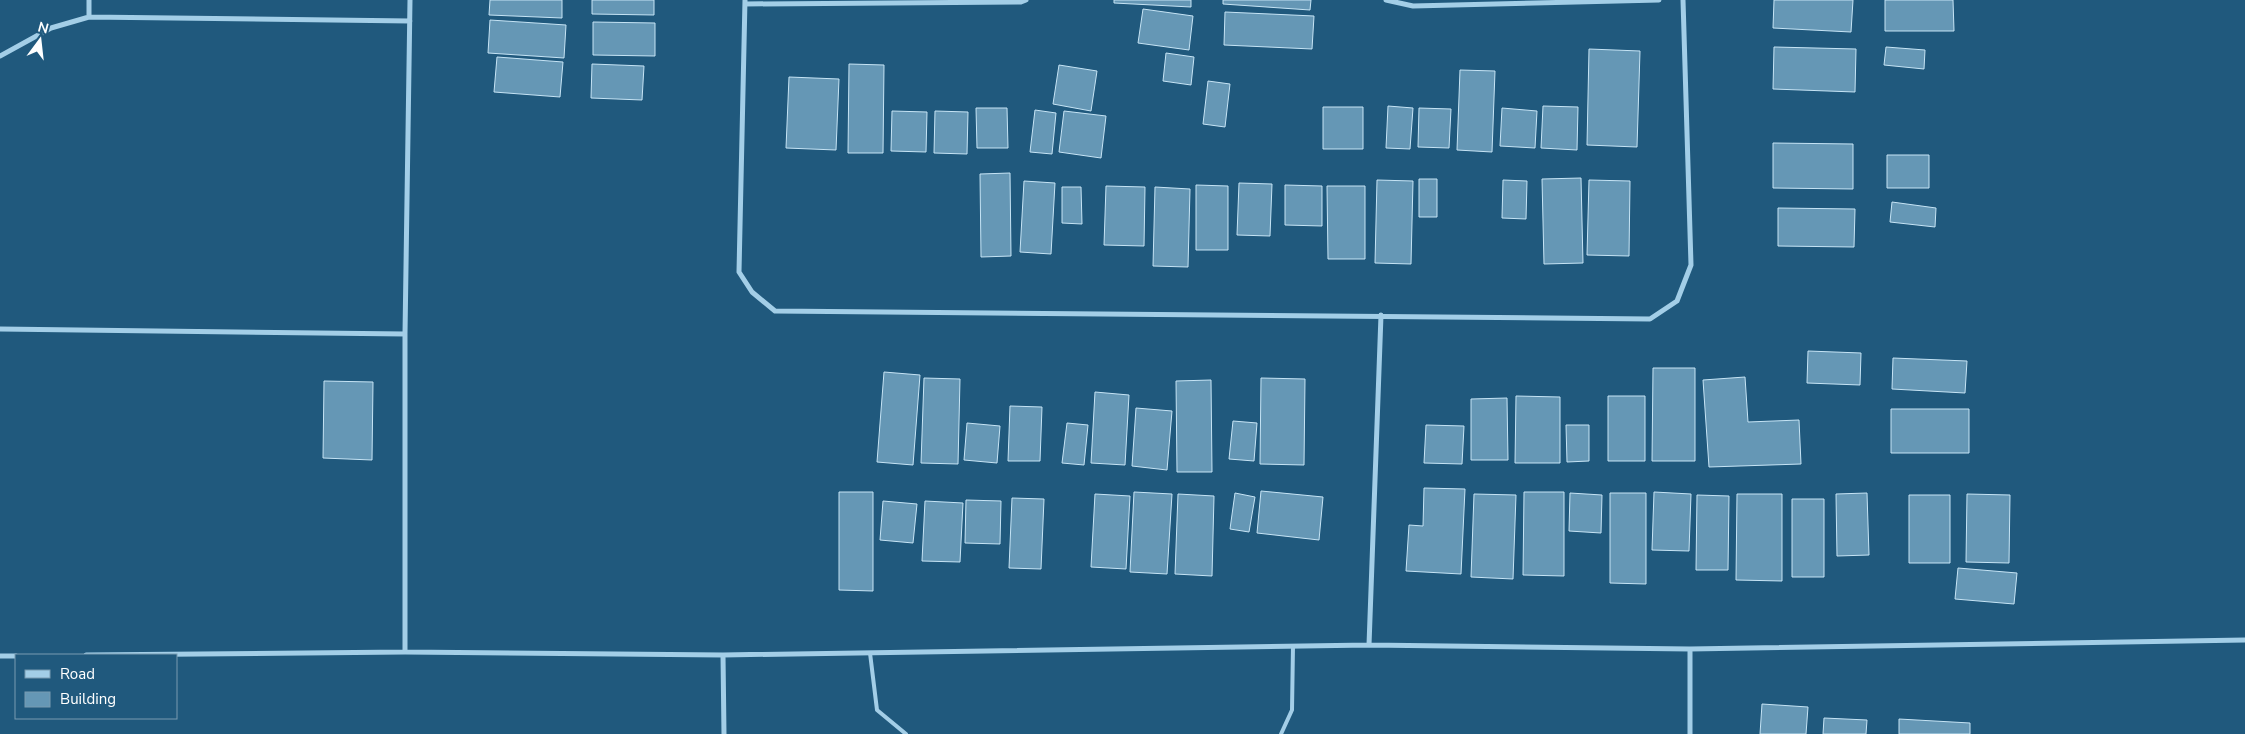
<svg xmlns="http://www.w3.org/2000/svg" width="2245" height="734" font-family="'Nunito Sans',sans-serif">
	<rect width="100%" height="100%" fill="#20597d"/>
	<path fill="#6597b5" stroke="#c6e4f5" d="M490,0h72v18l-73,-3z
		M592,0h62v15l-62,-1z
		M1114,0h77v7l-77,-4z
		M1223,0h88l-1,10 -87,-6z
		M1774,0h79l-2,32 -78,-4z
		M1885,0h68l1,31h-69z
		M1143,9l50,7 -4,34 -51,-7z
		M1225,12l89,4 -2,33 -88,-4z
		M490,20l76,5 -2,33 -76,-5z
		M593,22l62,1v33l-62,-1z
		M1774,47l82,2 -1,43 -82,-3z
		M1886,47l39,3 -1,19 -40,-4z
		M1589,49l51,2 -3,96 -50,-2z
		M1166,53l28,4 -3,28 -28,-4z
		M497,57l66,5 -3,35 -66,-5z
		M592,64l52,2 -2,34 -51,-2z
		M849,64l35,1 -1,88h-35z
		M1059,65l38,6 -6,40 -38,-7z
		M1460,70l35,1 -3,81 -35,-2z
		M789,77l50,2 -3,71 -50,-2z
		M1208,81l22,3 -5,43 -22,-3z
		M1388,106l25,2 -3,41 -24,-1z
		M1543,106l35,1 -1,43 -36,-2z
		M1323,107h40v42h-40z
		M976,108h31l1,40h-31z
		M1419,108l32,1 -2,39 -31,-1z
		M1502,108l35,3 -2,37 -35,-2z
		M1035,110l21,3 -4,41 -22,-2z
		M892,111l35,1 -1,40 -35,-1z
		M935,111l33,1 -1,42 -33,-1z
		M1064,111l42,5 -5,42 -42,-6z
		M1773,143l80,1v45l-80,-1z
		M1887,155h42v33h-42z
		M1010,173l1,83 -30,1 -1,-83z
		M1581,178l2,85 -39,1 -2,-85z
		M1419,179h18v38h-18z
		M1377,180l36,1 -2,83 -36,-1z
		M1503,180l24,1 -1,38 -24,-1z
		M1589,180l41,1 -1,75 -42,-1z
		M1024,181l31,2 -4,71 -31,-2z
		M1239,183l33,1 -2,52 -33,-1z
		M1196,185l32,1v64h-32z
		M1285,185l37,1v40l-37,-1z
		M1106,186l39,1 -1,59 -40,-1z
		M1327,186h38v73h-37z
		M1062,187h19l1,37 -20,-1z
		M1155,187l35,2 -2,78 -35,-1z
		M1892,202l44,6 -1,19 -45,-5z
		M1778,208l77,1 -1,38 -76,-1z
		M1808,351l53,2 -1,32 -53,-2z
		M1893,358l74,3 -2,32 -73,-4z
		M1653,368h42v93h-43z
		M884,372l36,3 -7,90 -36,-3z
		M1745,377l3,45 51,-2 2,44 -92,3 -6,-87z
		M924,378l36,1 -2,85 -37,-1z
		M1261,378l44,1 -1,86 -44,-1z
		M1211,380l1,92h-35l-1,-91z
		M324,381l49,1 -1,78 -49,-2z
		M1095,392l34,3 -4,70 -34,-2z
		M1516,396l44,1v66h-45z
		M1608,396h37v65h-37z
		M1507,398l1,62h-37v-61z
		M1010,406l32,1 -2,54h-32z
		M1136,408l36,3 -5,59 -35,-4z
		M1891,409h78v44h-78z
		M1233,421l24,2 -3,38 -25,-2z
		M967,423l33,3 -3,37 -33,-3z
		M1067,423l21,2 -4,40 -22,-2z
		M1426,425l38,1 -2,38 -38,-1z
		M1566,425h23v36l-22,1z
		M1424,488l41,1 -4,85 -55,-3 3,-46 14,1z
		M1261,491l62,6 -4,43 -62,-7z
		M839,492h34v99l-34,-1z
		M1134,492l38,2 -5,80 -37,-2z
		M1524,492h40v84l-41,-1z
		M1654,492l37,2 -2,57 -37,-1z
		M1235,493l20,4 -6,35 -19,-3z
		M1570,493l32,2 -1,38 -32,-2z
		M1610,493h36v91l-36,-1z
		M1867,493l2,62 -32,1 -1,-62z
		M1095,494l35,2 -4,73 -35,-2z
		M1178,494l36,2 -2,80 -37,-2z
		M1474,494l42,1 -3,84 -42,-2z
		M1737,494h45v87l-46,-1z
		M1967,494l43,1 -1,68 -43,-1z
		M1697,495l32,1 -1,74h-32z
		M1909,495h41v68h-41z
		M1012,498l32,1 -3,70 -32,-1z
		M1792,499h32v78h-32z
		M966,500l35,1 -1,43 -35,-1z
		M883,501l34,3 -4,39 -33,-3z
		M925,501l38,2 -3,59 -38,-1z
		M1958,568l59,5 -3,31 -59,-5z
		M1762,704l46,3 -2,27h-46z
		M1824,718l43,2 -1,14h-43z
		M1899,719l71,4v11h-71z"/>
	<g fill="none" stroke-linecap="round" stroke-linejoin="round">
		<path stroke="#a3cee7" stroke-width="4" d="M870,653l7,57 29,24
			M1281,734l11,-24 1,-64"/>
		<path stroke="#a3cee7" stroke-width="5" d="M89,0v17
			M745,0l-6,272 13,20 23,19 875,8 27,-18 14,-36 -8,-265
			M1386,0l27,6 246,-6
			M745,4l276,-2 5,-2
			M0,56l51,-28 38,-11 321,4
			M0,329l405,5
			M1369,645l12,-330
			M1690,649v85
			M405,652v-318l5,-334
			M86,655l319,-3 318,3 646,-10 321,4 555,-9
			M723,655l1,79
			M0,656h16"/>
	</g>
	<rect x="15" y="654" width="162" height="65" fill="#20597d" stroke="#799bb1"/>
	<rect x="25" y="670" width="25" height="8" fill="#a3cee7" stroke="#799bb1"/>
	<text x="60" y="679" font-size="15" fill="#ffffff">Road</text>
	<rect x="25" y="692" width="25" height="15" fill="#6597b5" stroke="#799bb1"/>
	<text x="60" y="704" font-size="15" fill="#ffffff">Building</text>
	<g transform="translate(40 40) rotate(15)" stroke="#20597d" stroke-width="4" paint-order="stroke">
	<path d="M0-4L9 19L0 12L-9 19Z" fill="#ffffff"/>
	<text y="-8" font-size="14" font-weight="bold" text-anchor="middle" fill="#ffffff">N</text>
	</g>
</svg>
